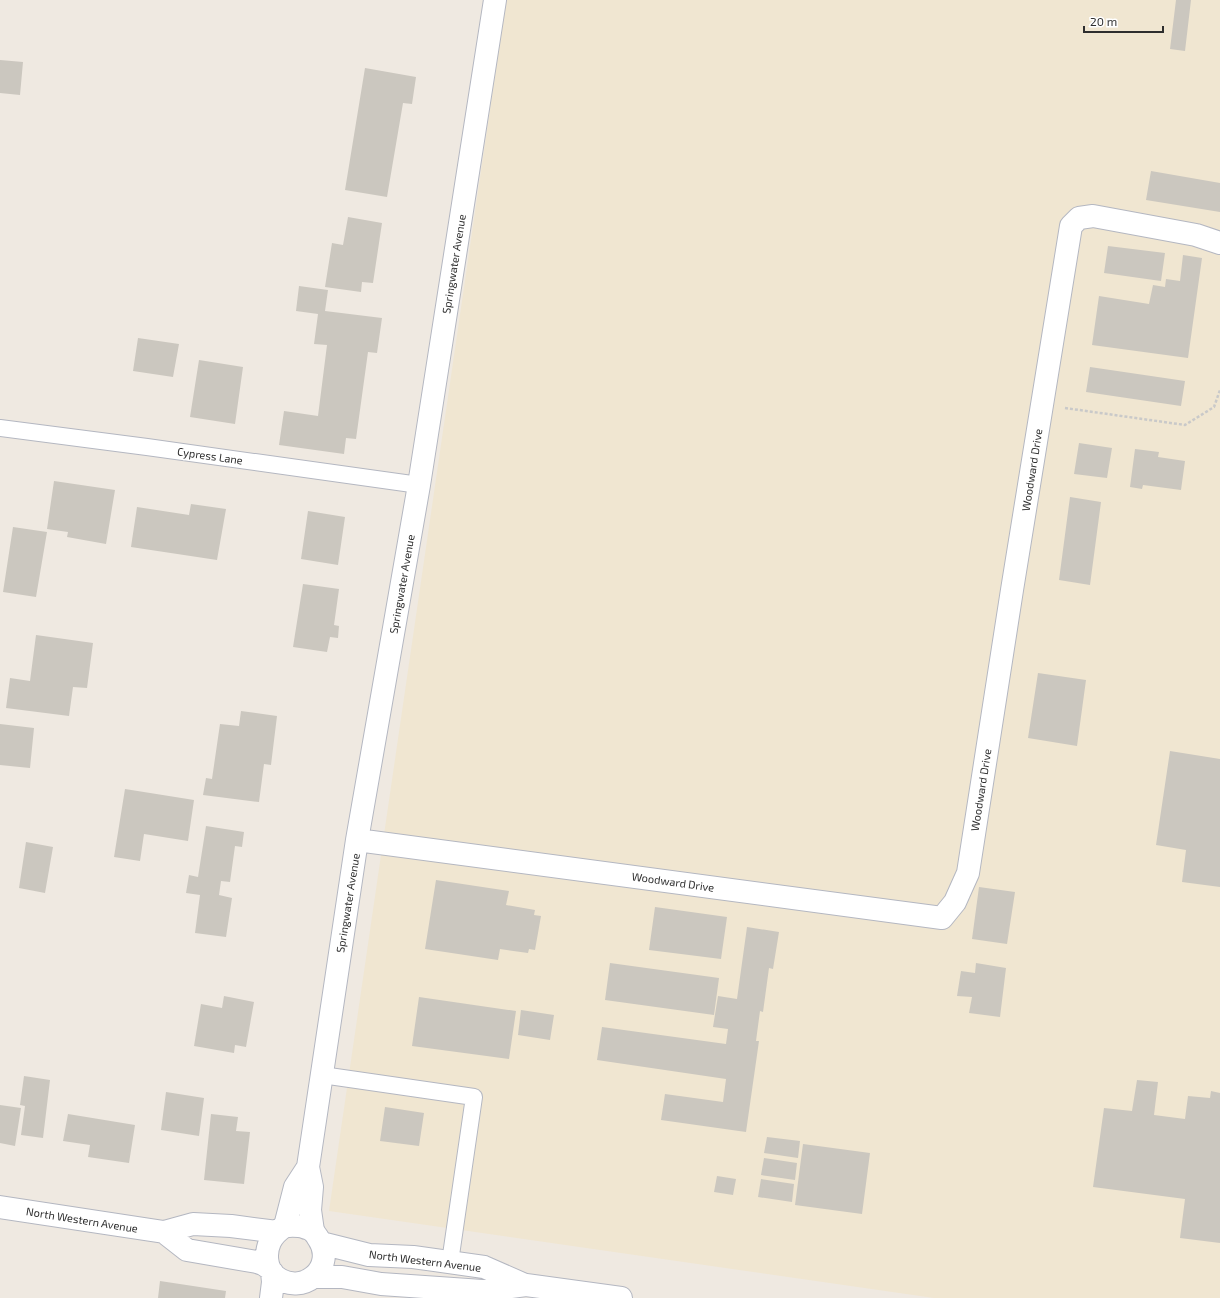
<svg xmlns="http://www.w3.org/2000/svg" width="1220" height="1298" font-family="'Exo 2',sans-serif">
	<rect width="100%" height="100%" fill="#efe9e1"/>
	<path fill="#f0e6d1" d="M506,0h714v1298h-286l-605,-87z"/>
	<path fill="#cbc7bf" d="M1176,0h15l-6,51 -15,-2z
		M0,60l23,2 -3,33 -20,-2z
		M365,68l51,9 -4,27 -9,-1 -16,94 -42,-7z
		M1151,171l69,12v29l-74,-12z
		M348,217l34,6 -9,60 -11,-1 -1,10 -36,-5 7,-44 11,2z
		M1108,246l57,7 -4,28 -57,-8z
		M1183,255l19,3 -14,100 -96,-13 7,-49 50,8 4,-19 12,2 1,-8 14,2z
		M299,286l29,4 -3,21 57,7 -5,35 -9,-1 -12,87 -10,-1 -2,16 -65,-9 5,-34 34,5 9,-71 -13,-1 4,-30 -22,-3z
		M138,338l41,6 -6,33 -40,-6z
		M199,360l44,7 -8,57 -45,-7z
		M1090,367l95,14 -4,25 -95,-14z
		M1079,443l33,5 -5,30 -33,-4z
		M1135,449l24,3 -1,5 27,4 -4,29 -38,-5 -1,4 -12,-2z
		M54,481l61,9 -9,54 -39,-7 1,-5 -21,-3z
		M1070,497l31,5 -11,83 -31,-5z
		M191,504l35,5 -9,51 -86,-13 6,-40 52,8z
		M308,511l37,6 -7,48 -37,-6z
		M13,527l34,5 -11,65 -33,-5z
		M303,584l36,5 -5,36 5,1 -1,12 -8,-1 -3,15 -34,-5z
		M36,635l57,8 -6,45 -14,-1 -4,29 -63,-8 4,-30 20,3z
		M1038,673l48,7 -9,66 -49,-8z
		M241,711l36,5 -6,49 -7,-1 -5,38 -56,-7 3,-17 6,1 8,-55 19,2z
		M0,724l34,4 -4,40 -30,-3z
		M1170,751l50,8v128l-38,-5 4,-32 -30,-5z
		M125,789l69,11 -6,41 -44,-7 -4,27 -26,-4z
		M206,826l38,6 -2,15 -7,-1 -5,36 -9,-1 -2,14 13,3 -6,39 -31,-4 5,-38 -14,-2 3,-18 9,2z
		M26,842l27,5 -8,46 -26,-5z
		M436,880l73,11 -3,14 29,5 -1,5 7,1 -6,34 -6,-1 -1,4 -28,-4 -2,11 -73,-11z
		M979,887l36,5 -8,52 -35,-5z
		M655,907l72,10 -6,42 -72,-9z
		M747,927l32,5 -6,37 -4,-1 -6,44 -3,-1 -4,30h3l-13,91 -85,-12 4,-26 58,8 3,-23 -129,-19 5,-33 124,17 2,-15 -15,-2 5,-31 19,3z
		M610,963l109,15 -5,37 -109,-15z
		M976,963l30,5 -6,49 -31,-4 3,-16 -15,-1 4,-25 14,2z
		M224,996l30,6 -8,45 -11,-2 -1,8 -40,-7 7,-42 21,4z
		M419,997l97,14 -7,48 -97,-13z
		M521,1010l33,5 -4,25 -32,-5z
		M24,1076l26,4 -7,58 -22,-3 4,-29 -5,-1z
		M1137,1080l21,2 -4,33 31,4 3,-23 22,2 1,-7 9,2v150l-40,-5 5,-39 -92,-12 11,-79 28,3z
		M166,1092l38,6 -5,38 -38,-6z
		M0,1105l21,3 -6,38 -15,-3z
		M385,1107l39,6 -5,33 -39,-5z
		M68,1114l67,11 -6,38 -41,-6 2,-12 -27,-4z
		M211,1114l27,3 -2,14 14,1 -6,52 -40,-4z
		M767,1137l33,4 -2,17 -34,-5z
		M803,1144l67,9 -8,61 -67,-9z
		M764,1158l33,5 -2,17 -34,-5z
		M717,1176l19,3 -3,16 -19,-3z
		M761,1179l33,5 -2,18 -34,-5z
		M160,1281l66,10 -1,7h-67z"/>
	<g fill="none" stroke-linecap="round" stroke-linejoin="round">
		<g stroke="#b4b7c1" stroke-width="18">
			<path id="lane" d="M0,428l147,19 272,38
				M322,1075l152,22 -24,165"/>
		</g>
		<g stroke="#b4b7c1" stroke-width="24">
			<path id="street" d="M357,840l585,78 13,-16 13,-29 44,-283 59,-364 8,-8 14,-2 103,19 24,8
				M285,1226l10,-39 13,-20
				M313,1231l-3,-21 2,-23 -4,-20 49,-327 62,-355 76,-485"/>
		</g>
		<g stroke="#b4b7c1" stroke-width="24">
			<path id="secondary" d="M0,1207l164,25 29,-8 38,2 46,6
				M285,1226c7,0 15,-1 21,2 6,1 9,5 12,10 20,29 -16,60 -43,38 -9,-8 -10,-23 -5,-34 3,-7 9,-12 15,-16z
				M164,1232l23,18 70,12 6,2 6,4
				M321,1243l48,12 44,2 71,10 41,18
				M314,1277h28l39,7 101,7 44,-6 95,13
				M271,1298l2,-16 -1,-10"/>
		</g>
		<path stroke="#c9c9c9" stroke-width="2.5" stroke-dasharray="3 2" stroke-linecap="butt" d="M1065,408l120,17 29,-18 6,-17"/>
		<use href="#lane" stroke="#fff" stroke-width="16"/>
		<use href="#street" stroke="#fff" stroke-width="22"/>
		<use href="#secondary" stroke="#fff" stroke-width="22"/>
	</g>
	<g text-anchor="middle" stroke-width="3" stroke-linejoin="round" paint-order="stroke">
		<g font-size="11" fill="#2e2e2e" stroke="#fff">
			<text transform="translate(454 264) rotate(-81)" y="4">Springwater Avenue</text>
			<text transform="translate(210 456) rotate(8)" y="4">Cypress Lane</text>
			<text transform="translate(1032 470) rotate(-81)" y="4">Woodward Drive</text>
			<text transform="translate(402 584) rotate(-80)" y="4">Springwater Avenue</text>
			<text transform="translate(981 790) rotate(-81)" y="4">Woodward Drive</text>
			<text transform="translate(673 882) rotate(8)" y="4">Woodward Drive</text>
			<text transform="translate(348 903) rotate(-81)" y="4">Springwater Avenue</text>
			<text transform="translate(82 1220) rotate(9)" y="4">North Western Avenue</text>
			<text transform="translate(425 1261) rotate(7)" y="4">North Western Avenue</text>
		</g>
	</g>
	<path d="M1084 26v6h79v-6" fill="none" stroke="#2e2e2e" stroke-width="2"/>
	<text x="1090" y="26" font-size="12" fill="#2e2e2e" stroke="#ffffff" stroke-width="3" paint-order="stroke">20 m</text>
</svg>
